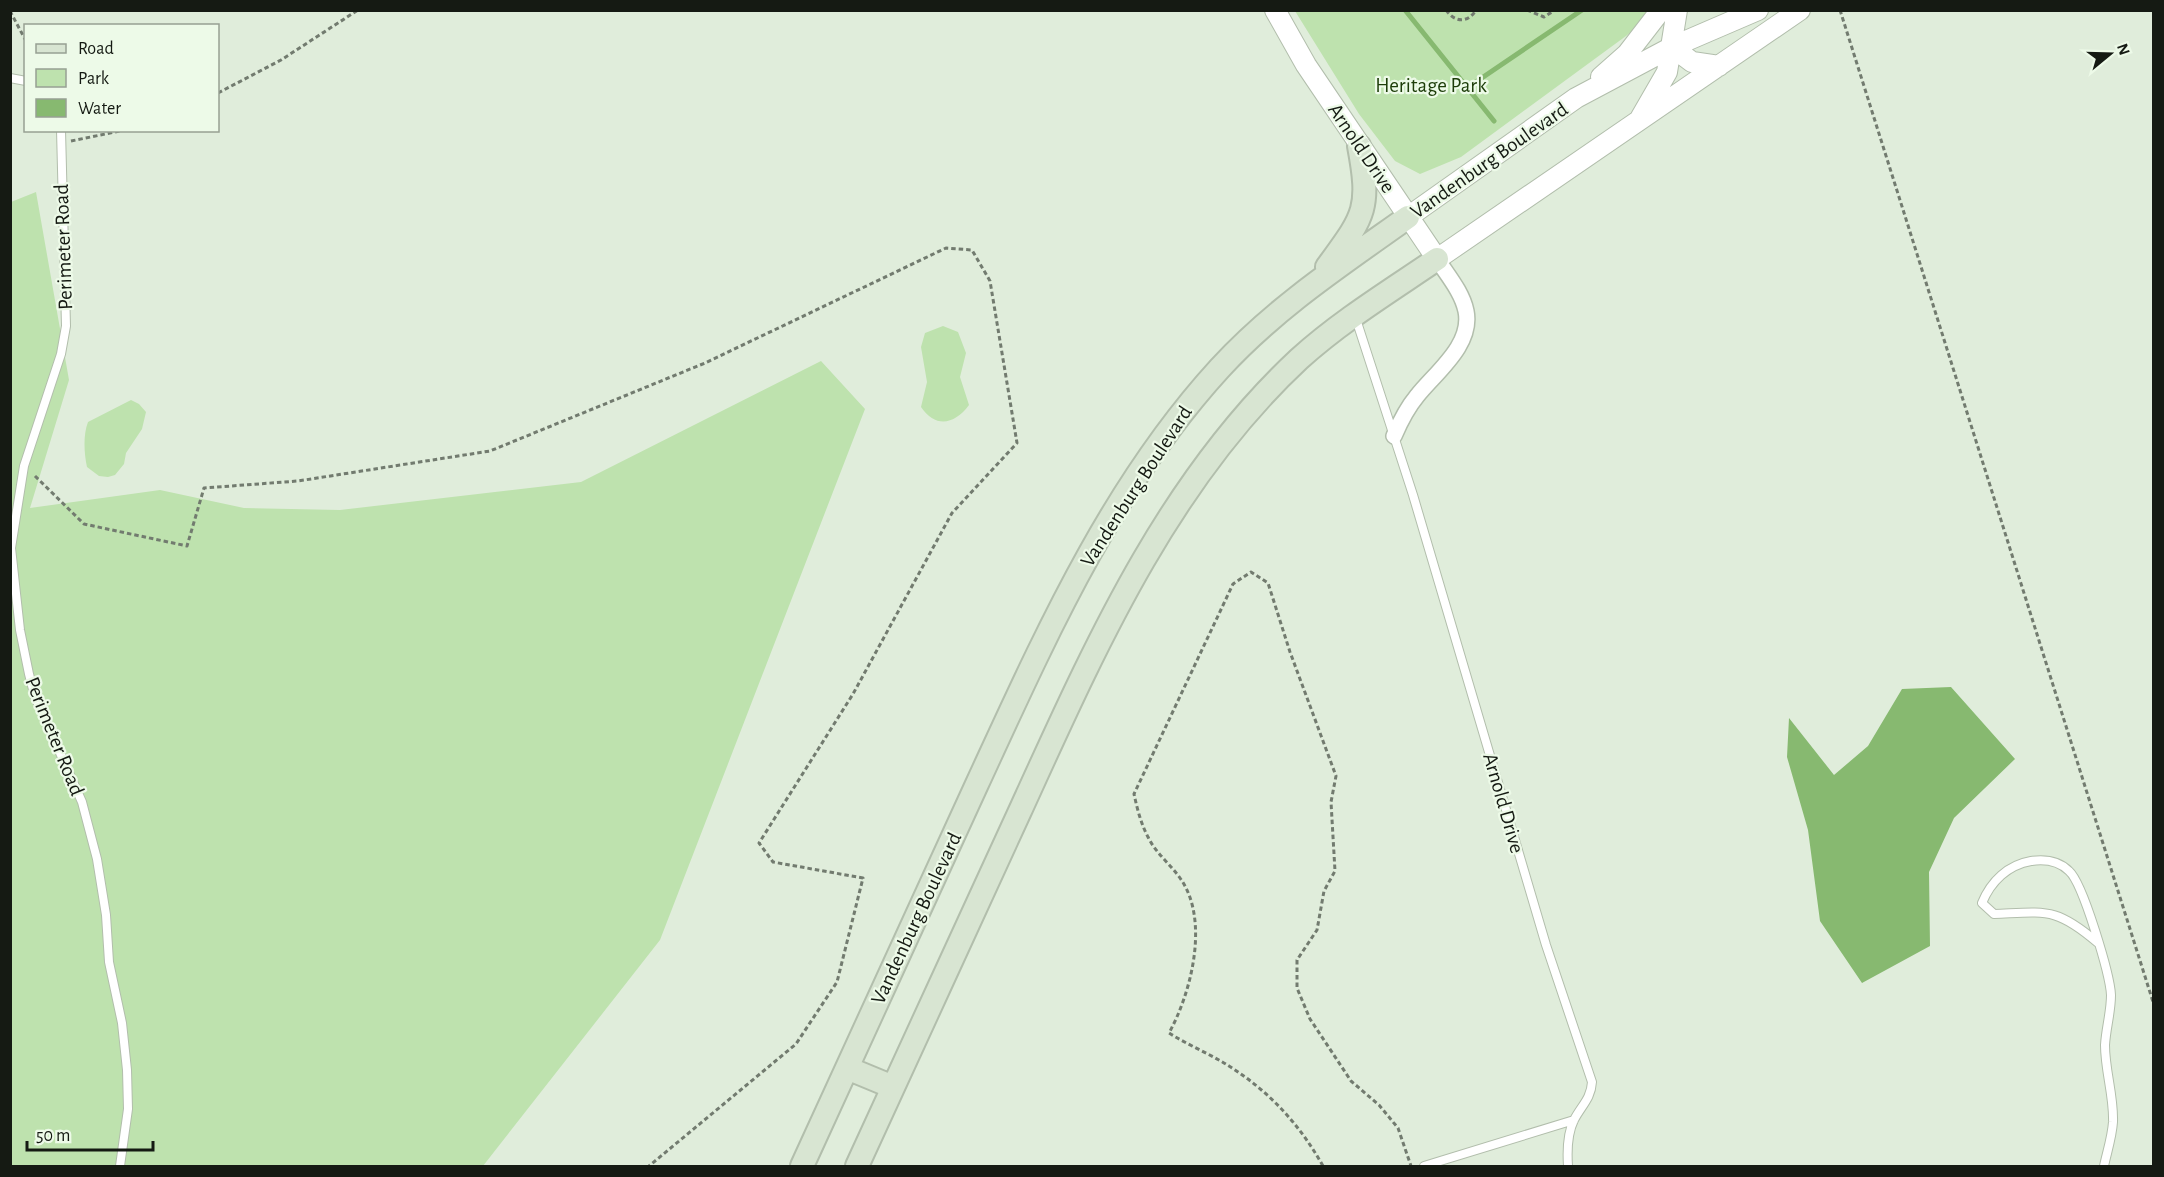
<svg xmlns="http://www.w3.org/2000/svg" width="2164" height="1177" font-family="'Alegreya Sans',sans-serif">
	<rect width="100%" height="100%" fill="#e0eddb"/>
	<path fill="#bee2ae" d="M1295,11h360l-29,25 -165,121 -41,17 -25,-13 -36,-47z
		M36,192l33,188 -39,128 130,-18 84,18 96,2 241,-28 240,-121 44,48 -205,531 -177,226h-472v-964z
		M943,326l15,6 8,21 -6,24 9,28c-14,19 -33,24 -48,2l6,-25 -6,-35 4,-14z
		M131,400l8,4 7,8 -4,17 -16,24 -2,11 -9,11 -7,2 -9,-1 -12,-9c-3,-14 -4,-32 1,-45z"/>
	<path fill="#87b970" d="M1951,687l64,72 -61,59 -25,54 1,74 -68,37 -42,-62 -12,-91 -21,-73 2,-39 45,57 34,-29 34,-57z"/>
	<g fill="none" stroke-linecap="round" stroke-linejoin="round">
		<path stroke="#87b970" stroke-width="5" d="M1405,10l89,111
			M1467,88l115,-78"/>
		<g stroke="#b2beac" stroke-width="10">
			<path id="service" d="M10,78l16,3
				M61,130l5,196 -5,28 -37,112 -13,82 9,82 9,44 6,23 47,105 15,57 9,56 3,47 13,61 5,47 1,39 -8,57
				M1356,319l57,176 133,450 46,137c-1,17 -11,24 -18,38 -7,14 -7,31 -6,46
				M2098,943c-42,-36 -51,-31 -104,-29l-12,-11c9,-22 26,-38 49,-42 14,-2 28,0 38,10 14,12 41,104 42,124 0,17 -5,33 -6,50 0,26 9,51 8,77 -1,15 -6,30 -9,44
				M1424,1166l150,-46"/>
		</g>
		<g stroke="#b2beac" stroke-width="18">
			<path id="minor" d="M1394,436c6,-14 13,-28 23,-40 18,-23 56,-51 49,-85 -4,-19 -18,-35 -29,-52"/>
		</g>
		<g stroke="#b2beac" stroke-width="22">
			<path id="tertiary" d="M1275,10l31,55 131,194 363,-249
				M1672,47l20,15 27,4
				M1601,77l26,-23 34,-44
				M1641,117l26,-45 10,-62
				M1408,217l168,-119 96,-51 86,-37"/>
		</g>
		<g stroke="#b2beac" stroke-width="26">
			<path id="secondary" d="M1327,267c37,-51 44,-57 32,-121
				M847,1068l46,19
				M802,1166c58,-127 117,-254 175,-382 67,-145 133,-296 243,-416 55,-60 122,-104 188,-151
				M857,1166c54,-118 109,-237 163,-355 74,-162 146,-328 279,-452 42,-38 91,-68 138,-100"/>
		</g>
		<path stroke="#727b6f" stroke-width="3" stroke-dasharray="4.5 3" stroke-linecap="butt" d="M1446,10c9,13 22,13 30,0
			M1527,10l17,7 11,-7
			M1840,10l314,995
			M10,11l16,30
			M218,93l63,-33 77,-50
			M71,141l54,-11
			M35,476l49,48 103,22 17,-58 94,-7 192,-30 215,-88 241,-115 26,2 18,31 27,162 -65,70 -99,181 -94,149 14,19 90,16 -26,104 -41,62 -147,122
			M1323,1166c-23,-41 -53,-74 -94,-100 -19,-12 -41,-21 -60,-33 21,-38 38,-103 17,-145 -9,-19 -29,-32 -38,-51 -7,-13 -11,-29 -14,-43l99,-210 18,-12 17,11 22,69 46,124 -5,26 4,69 -11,20 -7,39 -20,30v28l13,31 41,62 28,24 19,23 13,38"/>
		<use href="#service" stroke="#fff" stroke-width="8"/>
		<use href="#minor" stroke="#fff" stroke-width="15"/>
		<use href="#tertiary" stroke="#fff" stroke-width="20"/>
		<use href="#secondary" stroke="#d8e5d2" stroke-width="22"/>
	</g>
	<g text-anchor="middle" stroke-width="4.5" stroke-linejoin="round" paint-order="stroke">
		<g font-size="21" fill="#1d3d09" stroke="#edfae8">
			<text x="1431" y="92">Heritage Park</text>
		</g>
		<g font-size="21" fill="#151a13" stroke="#edfae8">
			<text transform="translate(1362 148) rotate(56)" y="7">Arnold Drive</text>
			<text transform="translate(1489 160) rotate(-35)" y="7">Vandenburg Boulevard</text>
			<text transform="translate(63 247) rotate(-92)" y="7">Perimeter Road</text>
			<text transform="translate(1136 486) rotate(-57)" y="7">Vandenburg Boulevard</text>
			<text transform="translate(55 736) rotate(68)" y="7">Perimeter Road</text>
			<text transform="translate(1504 803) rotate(74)" y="7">Arnold Drive</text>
			<text transform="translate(916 918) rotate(-65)" y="7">Vandenburg Boulevard</text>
		</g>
	</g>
	<rect width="2164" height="1177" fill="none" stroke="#151a13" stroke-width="24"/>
	<rect x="24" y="24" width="195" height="108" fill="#edfae8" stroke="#97a093" stroke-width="1.5"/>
	<rect x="36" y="44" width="30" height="9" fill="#d8e5d2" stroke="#97a093" stroke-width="1.5"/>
	<text x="78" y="54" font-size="18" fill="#151a13">Road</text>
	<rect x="36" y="69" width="30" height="18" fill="#bee2ae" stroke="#97a093" stroke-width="1.5"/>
	<text x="78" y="84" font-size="18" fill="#151a13">Park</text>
	<rect x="36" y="99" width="30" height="18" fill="#87b970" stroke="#97a093" stroke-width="1.5"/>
	<text x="78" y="114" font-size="18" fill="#151a13">Water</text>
	<g transform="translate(2110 54) rotate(71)" stroke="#edfae8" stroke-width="4.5" paint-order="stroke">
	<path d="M0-4.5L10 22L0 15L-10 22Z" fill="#151a13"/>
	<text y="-9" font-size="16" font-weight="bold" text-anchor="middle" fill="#151a13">N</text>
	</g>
	<path d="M27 1141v9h126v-9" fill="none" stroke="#151a13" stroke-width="3"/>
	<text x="36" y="1141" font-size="18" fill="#151a13" stroke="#edfae8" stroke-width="4.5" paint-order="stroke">50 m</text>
</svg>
